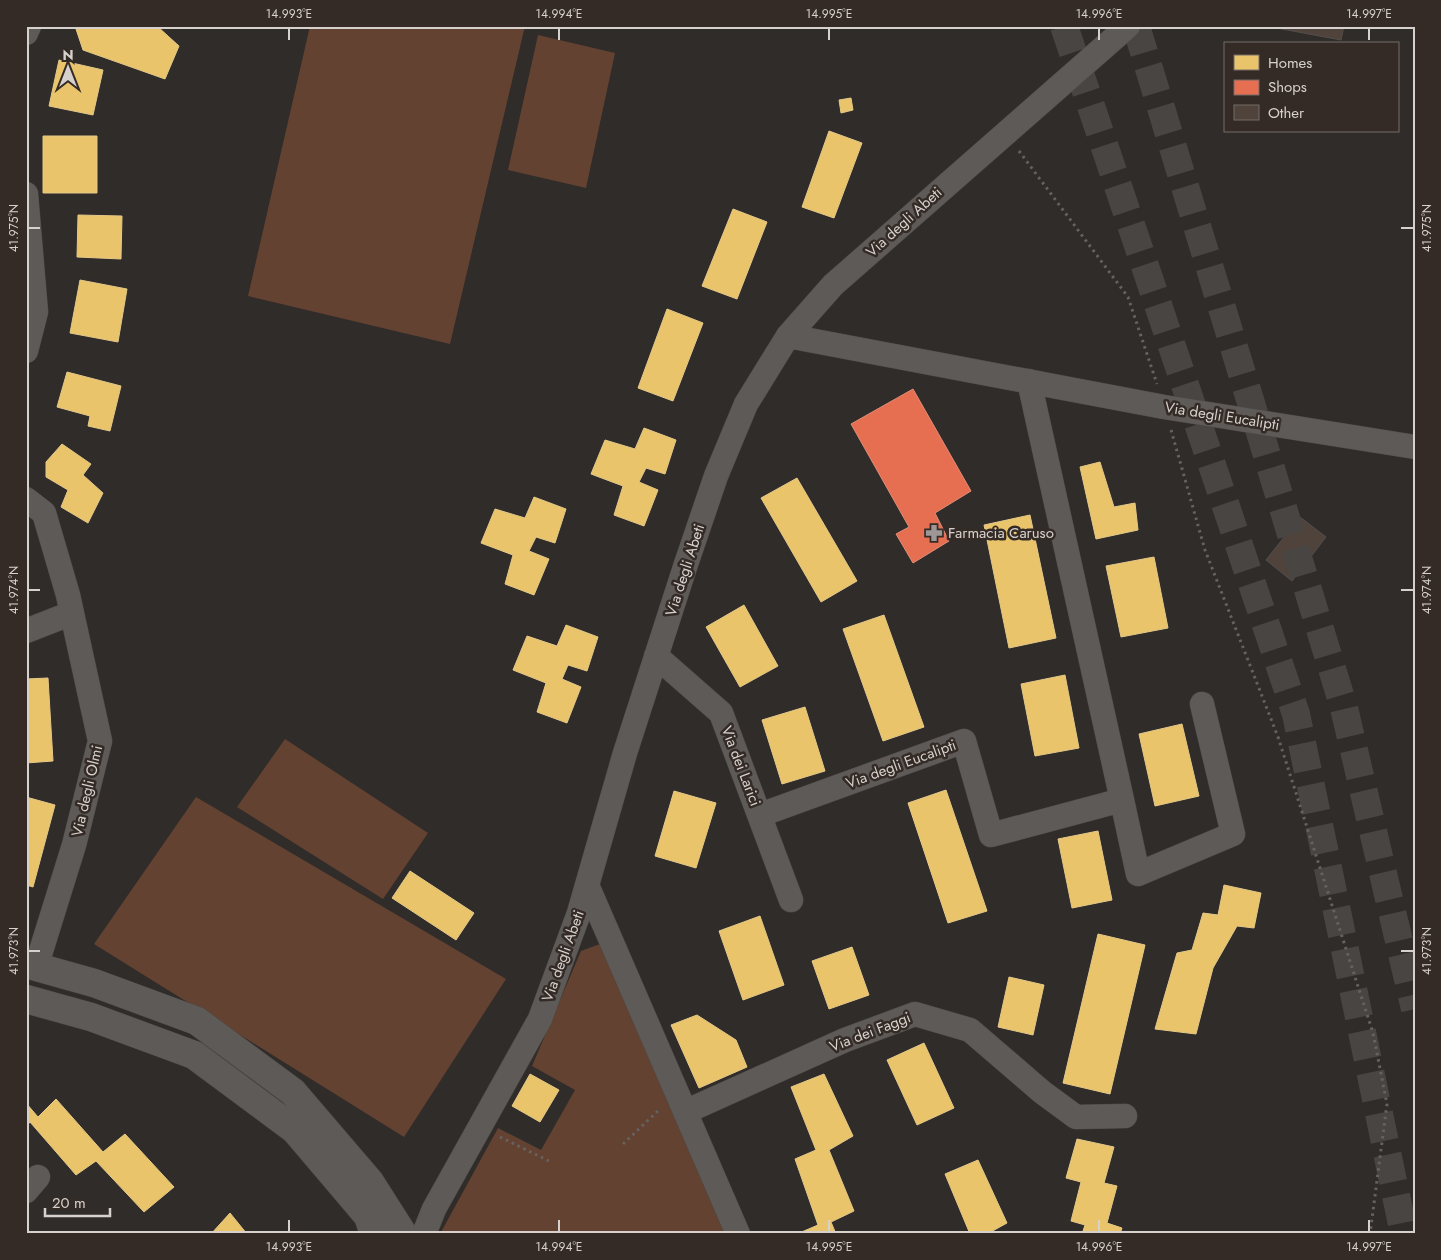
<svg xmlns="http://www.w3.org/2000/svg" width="1441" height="1260" font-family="Jost,sans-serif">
	<rect width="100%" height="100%" fill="#302c2a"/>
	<path fill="#634231" d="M310,26h215l-75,318 -202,-48z
		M538,35l77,18 -29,135 -78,-18z
		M285,739l143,94 -45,66 -146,-92z
		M196,797l310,182 -102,158 -310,-193z
		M600,944l129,290h-289l58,-106 43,22 34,-60 -43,-24 49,-115z"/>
	<path fill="#e9c46a" stroke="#e4c888" d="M75,26h82l22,20 -14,33 -82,-29z
		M59,60l44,10 -10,45 -44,-9z
		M851,98l2,12 -12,3 -2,-13z
		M829,131l33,12 -28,75 -32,-11z
		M43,136h54v57h-54z
		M733,209l34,13 -30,77 -35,-13z
		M78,215l44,1 -1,43 -44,-2z
		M80,280l47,9 -9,53 -48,-9z
		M667,309l36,14 -30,78 -35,-13z
		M67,372l54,14 -11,45 -22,-5 2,-10 -33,-9z
		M644,428l32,12 -11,34 -19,-6 -7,14 19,8 -14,36 -30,-11 9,-29 -32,-12 14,-34 30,9z
		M62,444l29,20 -8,11 20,18 -15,30 -27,-16 7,-17 -22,-13v-15z
		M1100,462l14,45 21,-4 3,27 -42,9 -16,-72z
		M797,478l60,103 -36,21 -60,-104z
		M534,497l32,12 -11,34 -19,-6 -7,14 20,8 -15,36 -29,-11 8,-29 -32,-12 14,-34 30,9z
		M1030,515l26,123 -47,10 -25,-123z
		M1154,557l14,71 -47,9 -15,-71z
		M744,605l34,61 -38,21 -34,-60z
		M884,615l40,112 -41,14 -40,-112z
		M566,625l32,12 -11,34 -19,-6 -6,14 19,8 -14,36 -30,-11 9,-29 -33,-13 14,-34 30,10z
		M1065,675l14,73 -44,8 -14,-72z
		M48,678l5,83 -27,2v-84z
		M805,707l20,64 -43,13 -20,-64z
		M1182,724l17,72 -44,10 -16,-72z
		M946,790l41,121 -39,12 -40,-120z
		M674,791l42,12 -20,65 -41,-12z
		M26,797l29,8 -22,82 -7,-2z
		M1098,831l14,69 -40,8 -14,-69z
		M410,871l64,42 -18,27 -64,-42z
		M1224,885l37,8 -7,35 -17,-2 -24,42 -17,66 -41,-5 22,-76 15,-3 11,-37 15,2z
		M760,916l24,69 -41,15 -24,-69z
		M1098,934l47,11 -35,149 -47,-11z
		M852,947l17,48 -40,14 -17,-48z
		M1009,977l35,8 -11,50 -35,-8z
		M697,1015l39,25 11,27 -48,21 -28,-63z
		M924,1043l30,65 -37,17 -30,-65z
		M530,1074l29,16 -19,32 -28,-16z
		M824,1074l29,62 -24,14 25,61 -23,11 5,12h-39l21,-9 -23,-66 21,-9 -25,-63z
		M56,1099l47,53 22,-18 49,53 -30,25 -48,-51 -20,14 -46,-53 -4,5v-24l12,14z
		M1077,1139l37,8 -10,36 13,3 -10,37 15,5 -2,6h-38l3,-9 -14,-4 10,-39 -15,-4z
		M978,1160l29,63 -20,11h-17l-25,-60z
		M230,1213l17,21h-36z"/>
	<path fill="#e76f51" stroke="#e28c76" d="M913,389l58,102 -36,22 14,28 -36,22 -17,-29 13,-7 -58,-103z"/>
	<path fill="#4f433b" stroke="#534f4d" d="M1266,26h78l-3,14z
		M1300,517l26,20 -34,44 -26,-21z"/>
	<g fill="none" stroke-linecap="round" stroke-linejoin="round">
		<path stroke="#494543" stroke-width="28" stroke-dasharray="28 14" stroke-linecap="butt" d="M1064,26l232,688 108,520
			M1136,26l208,682 71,301"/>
		<g stroke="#4d4a47" stroke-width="25">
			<path id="minor" d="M26,33l3,-7
				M26,194l10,118 -10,39
				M788,336l376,71 251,40
				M26,499l18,14 24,82 32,146 -26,104 -38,122
				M26,631l46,-18
				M656,656l65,57 70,187
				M1122,800l16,74 95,-40 -31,-130
				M760,815l204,-74 27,94 131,-35 -93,-419
				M587,885l151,349
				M685,1112l160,-72 70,-26 55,16 72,62 34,25 49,-1
				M26,1191l12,-14
				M424,1234l10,-25 106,-190 39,-106 46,-160 60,-186 31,-91 30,-72 42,-68 45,-51 295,-259"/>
		</g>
		<g stroke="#4d4a47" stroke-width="29">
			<path id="tertiary" d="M26,964l68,19 103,38 96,71 77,90 33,52
				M26,999l65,18 103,38 101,75 73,86 6,18"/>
		</g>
		<path stroke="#656260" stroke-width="3" stroke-dasharray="2.5 4" stroke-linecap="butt" d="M1019,151l109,146 29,87
			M1171,430l34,120 73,187 95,296 14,71 -17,130
			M500,1137l49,24
			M623,1144l37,-35"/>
		<use href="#minor" stroke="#5e5a58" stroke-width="24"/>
		<use href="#tertiary" stroke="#5e5a58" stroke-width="28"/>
	</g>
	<path fill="none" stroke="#d7d1ce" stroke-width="2" d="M289,28v12M559,28v12M829,28v12M1099,28v12M1369,28v12M28,228h12M1401,228h13M28,590h12M1401,590h13M28,951h12M1401,951h13M289,1220v12M559,1220v12M829,1220v12M1099,1220v12M1369,1220v12"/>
	<defs>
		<g id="pharmacy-bare" transform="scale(1.35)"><path d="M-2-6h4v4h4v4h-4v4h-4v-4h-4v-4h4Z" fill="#9d9795" stroke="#342b26" stroke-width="2.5" paint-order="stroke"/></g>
	</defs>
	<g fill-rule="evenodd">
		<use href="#pharmacy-bare" x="934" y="533"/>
	</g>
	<g text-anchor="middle" stroke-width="5" stroke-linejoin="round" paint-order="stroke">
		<g font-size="15" fill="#d7d1ce" stroke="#342b26">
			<text transform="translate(904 222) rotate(-42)" y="5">Via degli Abeti</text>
			<text transform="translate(1222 416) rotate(9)" y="5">Via degli Eucalipti</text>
			<text transform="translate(685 570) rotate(-72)" y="5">Via degli Abeti</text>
			<text transform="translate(901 764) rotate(-20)" y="5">Via degli Eucalipti</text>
			<text transform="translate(741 766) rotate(69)" y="5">Via dei Larici</text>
			<text transform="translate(87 791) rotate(-77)" y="5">Via degli Olmi</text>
			<text transform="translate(563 956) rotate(-70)" y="5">Via degli Abeti</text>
			<text transform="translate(870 1032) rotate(-21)" y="5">Via dei Faggi</text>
		</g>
		<g font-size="15" fill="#d7d1ce" stroke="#342b26" text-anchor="start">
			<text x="948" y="538">Farmacia Caruso</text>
		</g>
	</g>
	<rect width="1441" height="1260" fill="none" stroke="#342b26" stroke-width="55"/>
	<rect x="1224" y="42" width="175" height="90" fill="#342b26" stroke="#756d69"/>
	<rect x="1234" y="55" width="25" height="15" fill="#e9c46a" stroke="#756d69"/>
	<text x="1268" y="68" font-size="15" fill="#d7d1ce">Homes</text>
	<rect x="1234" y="80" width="25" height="15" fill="#e76f51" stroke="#756d69"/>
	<text x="1268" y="92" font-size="15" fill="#d7d1ce">Shops</text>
	<rect x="1234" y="105" width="25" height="15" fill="#4f433b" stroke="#756d69"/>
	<text x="1268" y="118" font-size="15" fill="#d7d1ce">Other</text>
	<g transform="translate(68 68)" stroke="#342b26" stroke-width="4" paint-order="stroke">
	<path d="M0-4L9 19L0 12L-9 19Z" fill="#d7d1ce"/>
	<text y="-8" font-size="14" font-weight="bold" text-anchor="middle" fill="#d7d1ce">N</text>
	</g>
	<path d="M45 1208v8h65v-8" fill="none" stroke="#d7d1ce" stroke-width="2.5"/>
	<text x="52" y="1208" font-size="15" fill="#d7d1ce" stroke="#342b26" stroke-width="4" paint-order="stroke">20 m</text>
	<rect x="28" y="28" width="1386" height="1204" fill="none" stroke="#d7d1ce" stroke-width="2"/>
	<g font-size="12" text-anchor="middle" fill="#d7d1ce">
		<text x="289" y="18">14.993°E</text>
		<text x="559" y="18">14.994°E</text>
		<text x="829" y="18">14.995°E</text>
		<text x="1099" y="18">14.996°E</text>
		<text x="1369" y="18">14.997°E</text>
		<text transform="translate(14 228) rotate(-90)" y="4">41.975°N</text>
		<text transform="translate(1427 228) rotate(-90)" y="4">41.975°N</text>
		<text transform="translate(14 590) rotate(-90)" y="4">41.974°N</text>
		<text transform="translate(1427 590) rotate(-90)" y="4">41.974°N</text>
		<text transform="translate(14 951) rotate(-90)" y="4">41.973°N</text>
		<text transform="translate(1427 951) rotate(-90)" y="4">41.973°N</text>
		<text x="289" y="1251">14.993°E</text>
		<text x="559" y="1251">14.994°E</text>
		<text x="829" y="1251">14.995°E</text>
		<text x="1099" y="1251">14.996°E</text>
		<text x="1369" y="1251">14.997°E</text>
	</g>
</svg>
